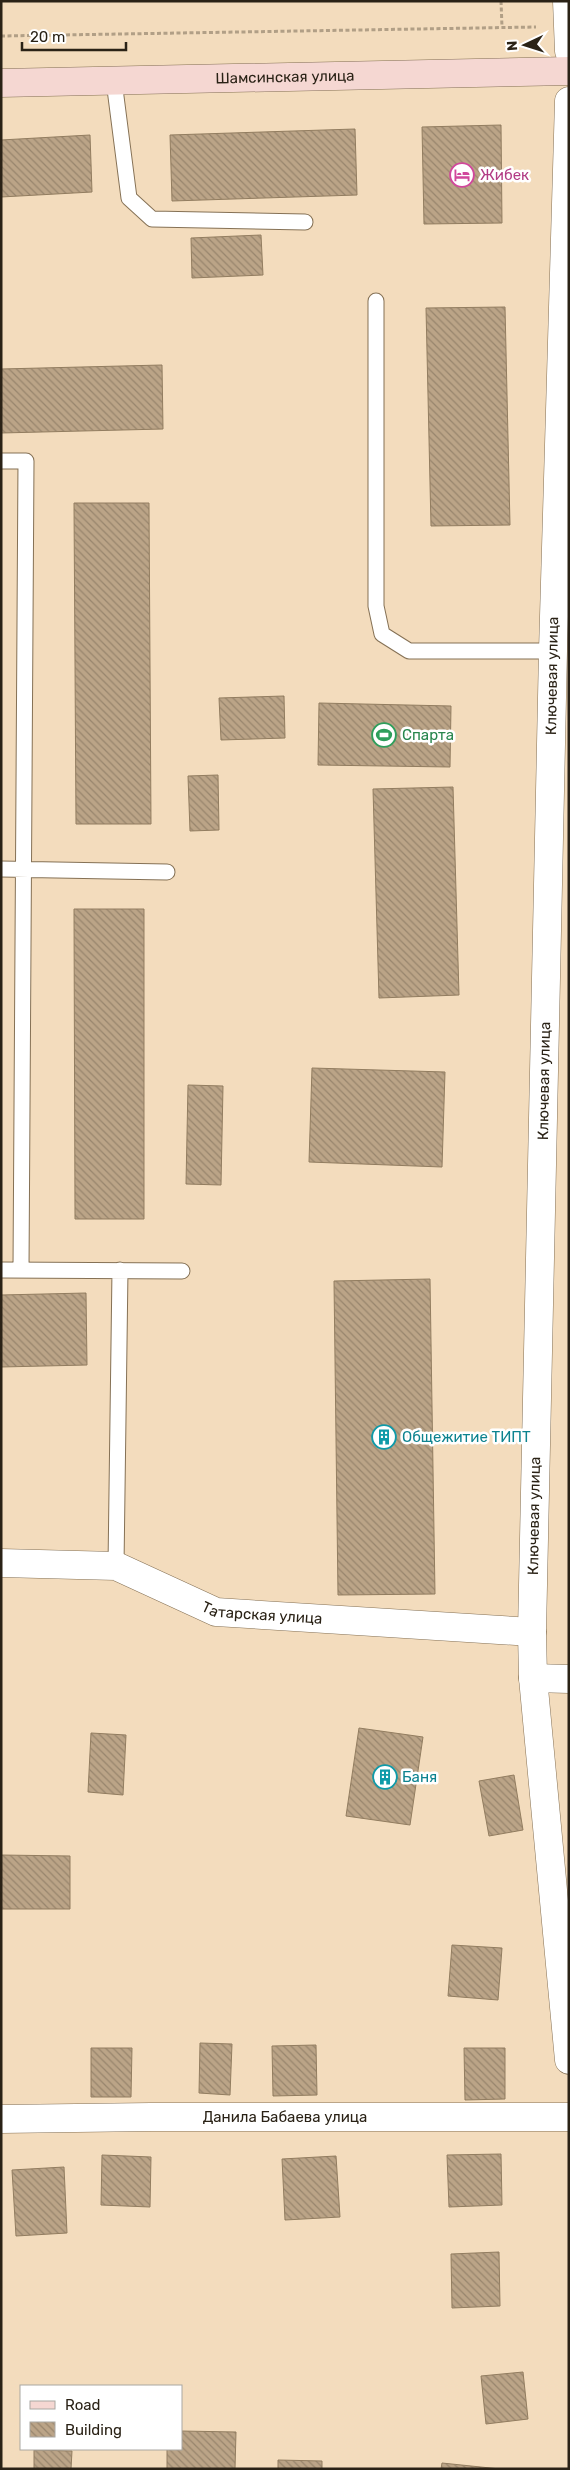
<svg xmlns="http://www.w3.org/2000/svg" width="570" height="2470" font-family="Rubik,sans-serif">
	<defs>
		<pattern id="building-back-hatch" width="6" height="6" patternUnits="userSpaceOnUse" patternTransform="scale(1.25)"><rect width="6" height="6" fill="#bba487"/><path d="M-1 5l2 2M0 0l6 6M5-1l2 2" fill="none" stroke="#98856d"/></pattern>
	</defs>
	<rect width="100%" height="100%" fill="#f3dcbd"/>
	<path fill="url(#building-back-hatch)" stroke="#927d60" d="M501,125l1,98 -78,1 -2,-97z
		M355,129l2,66 -185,6 -2,-66z
		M90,135l2,57 -91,5v-57z
		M261,235l2,40 -71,3 -1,-40z
		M505,307l5,218 -79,1 -5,-218z
		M162,365l1,64 -162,4v-64z
		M74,503h75l2,321h-75z
		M284,696l1,42 -64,2 -2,-42z
		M319,703l132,3 -1,61 -132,-2z
		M218,775l1,55 -29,1 -2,-55z
		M453,787l6,208 -80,3 -6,-209z
		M74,909h70v310h-69z
		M312,1068l133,4 -3,95 -133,-5z
		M188,1085l35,1 -2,99 -35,-1z
		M430,1279l5,315 -97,1 -4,-314z
		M86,1293l1,72 -86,2v-72z
		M359,1728l64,9 -13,88 -64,-9z
		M91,1733l35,2 -3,60 -35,-3z
		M514,1775l9,55 -34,6 -10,-55z
		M1,1855l69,1v53h-69z
		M452,1945l50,3 -4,52 -50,-4z
		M200,2043l32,1 -2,51 -31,-2z
		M316,2045l1,50 -44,1 -1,-50z
		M91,2048h41l-1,49h-40z
		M464,2048h41v51l-40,1z
		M501,2154l1,51 -53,2 -2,-52z
		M102,2155l49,2 -1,50 -49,-2z
		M336,2156l4,61 -55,3 -3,-61z
		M64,2167l3,66 -51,3 -4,-66z
		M499,2252l1,54 -48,2 -1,-54z
		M523,2372l5,47 -42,5 -5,-48z
		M181,2431l55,1 -1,37h-68v-20h14z
		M34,2450l38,1 -1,18h-37z
		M278,2460l44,1v8h-44z
		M442,2463l58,6h-59z"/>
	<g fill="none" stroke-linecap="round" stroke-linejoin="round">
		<g stroke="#857155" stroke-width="17">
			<path id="lane" d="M114,81l15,117 23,21 153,3
				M376,301v305l6,28 27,17h144
				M1,461h25l-5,809
				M1,869l166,3
				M1,1270l181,1
				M116,1566l4,-296"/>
		</g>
		<g stroke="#857155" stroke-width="29">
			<g id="street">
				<path d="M567,1l2,50"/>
				<path d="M569,101l-16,550 -21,981 1,46 36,382"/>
				<path id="s1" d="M1,1563l115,3 100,46 316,20"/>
				<path d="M533,1678l36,1"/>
				<path id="s2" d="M1,2119l150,-2h418"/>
			</g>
		</g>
		<g stroke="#857155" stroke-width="29">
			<g id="secondary">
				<path id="s3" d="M1,83l568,-12"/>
			</g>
		</g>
		<path stroke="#b19f86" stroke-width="3" stroke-dasharray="4 2.5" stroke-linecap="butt" d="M501,1l1,26
			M1,36l535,-9"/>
		<use href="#lane" stroke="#fff" stroke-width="15"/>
		<use href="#street" stroke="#fff" stroke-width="28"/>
		<use href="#secondary" stroke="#f5d7d2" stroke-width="28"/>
	</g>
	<defs>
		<g id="hotel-ring" transform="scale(1.25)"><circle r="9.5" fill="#fff" stroke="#d1479c" stroke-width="1.5"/><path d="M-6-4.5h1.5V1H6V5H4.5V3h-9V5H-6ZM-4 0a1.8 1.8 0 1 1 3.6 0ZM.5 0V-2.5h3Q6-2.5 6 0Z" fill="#d1479c"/></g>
		<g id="stadium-ring" transform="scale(1.25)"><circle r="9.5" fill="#fff" stroke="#2e9e5b" stroke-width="1.5"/><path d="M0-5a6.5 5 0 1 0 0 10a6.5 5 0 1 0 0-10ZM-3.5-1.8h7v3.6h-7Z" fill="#2e9e5b"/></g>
		<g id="building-ring" transform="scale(1.25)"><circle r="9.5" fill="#fff" stroke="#0f9aa8" stroke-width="1.5"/><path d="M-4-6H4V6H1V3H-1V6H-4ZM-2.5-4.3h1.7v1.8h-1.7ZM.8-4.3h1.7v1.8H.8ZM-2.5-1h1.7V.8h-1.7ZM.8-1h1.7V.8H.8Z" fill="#0f9aa8"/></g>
	</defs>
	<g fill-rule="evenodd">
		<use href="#hotel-ring" x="462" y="175"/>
		<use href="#stadium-ring" x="384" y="735"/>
		<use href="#building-ring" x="384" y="1437"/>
		<use href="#building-ring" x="385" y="1777"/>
	</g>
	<g text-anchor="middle" stroke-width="5" stroke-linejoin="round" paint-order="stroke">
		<g font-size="15" fill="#2a2216" stroke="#fff">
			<text dy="5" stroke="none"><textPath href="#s3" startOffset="284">Шамсинская улица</textPath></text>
			<text transform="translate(552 676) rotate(-89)" y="5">Ключевая улица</text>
			<text transform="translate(544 1081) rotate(-89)" y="5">Ключевая улица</text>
			<text transform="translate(534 1516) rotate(-89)" y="5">Ключевая улица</text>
			<text dy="5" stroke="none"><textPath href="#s1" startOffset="271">Татарская улица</textPath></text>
			<text dy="5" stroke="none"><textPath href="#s2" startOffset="284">Данила Бабаева улица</textPath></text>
		</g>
		<g font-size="15" fill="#b23c85" stroke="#fff" text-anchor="start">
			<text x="480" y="180">Жибек</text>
		</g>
		<g font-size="15" fill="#27864d" stroke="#fff" text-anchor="start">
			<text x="402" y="740">Спарта</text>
		</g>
		<g font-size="15" fill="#0d838f" stroke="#fff" text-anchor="start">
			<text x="402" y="1442">Общежитие ТИПТ</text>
			<text x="402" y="1782">Баня</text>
		</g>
	</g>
	<rect width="570" height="2470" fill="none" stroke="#2a2216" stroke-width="5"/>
	<rect x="20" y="2385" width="162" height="65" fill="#ffffff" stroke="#aaa7a2"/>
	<rect x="30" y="2401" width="25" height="8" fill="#f5d7d2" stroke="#aaa7a2"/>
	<text x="65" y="2410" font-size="15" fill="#2a2216">Road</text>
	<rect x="30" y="2422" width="25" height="15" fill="url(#building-back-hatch)" stroke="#aaa7a2"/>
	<text x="65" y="2435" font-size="15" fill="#2a2216">Building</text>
	<g transform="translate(525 45) rotate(266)" stroke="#ffffff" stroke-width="4" paint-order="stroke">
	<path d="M0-4L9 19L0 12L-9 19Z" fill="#2a2216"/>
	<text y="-8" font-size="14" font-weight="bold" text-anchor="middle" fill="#2a2216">N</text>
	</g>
	<path d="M22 42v8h104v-8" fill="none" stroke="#2a2216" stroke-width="2.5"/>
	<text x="30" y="42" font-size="15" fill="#2a2216" stroke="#ffffff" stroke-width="4" paint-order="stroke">20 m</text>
</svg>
